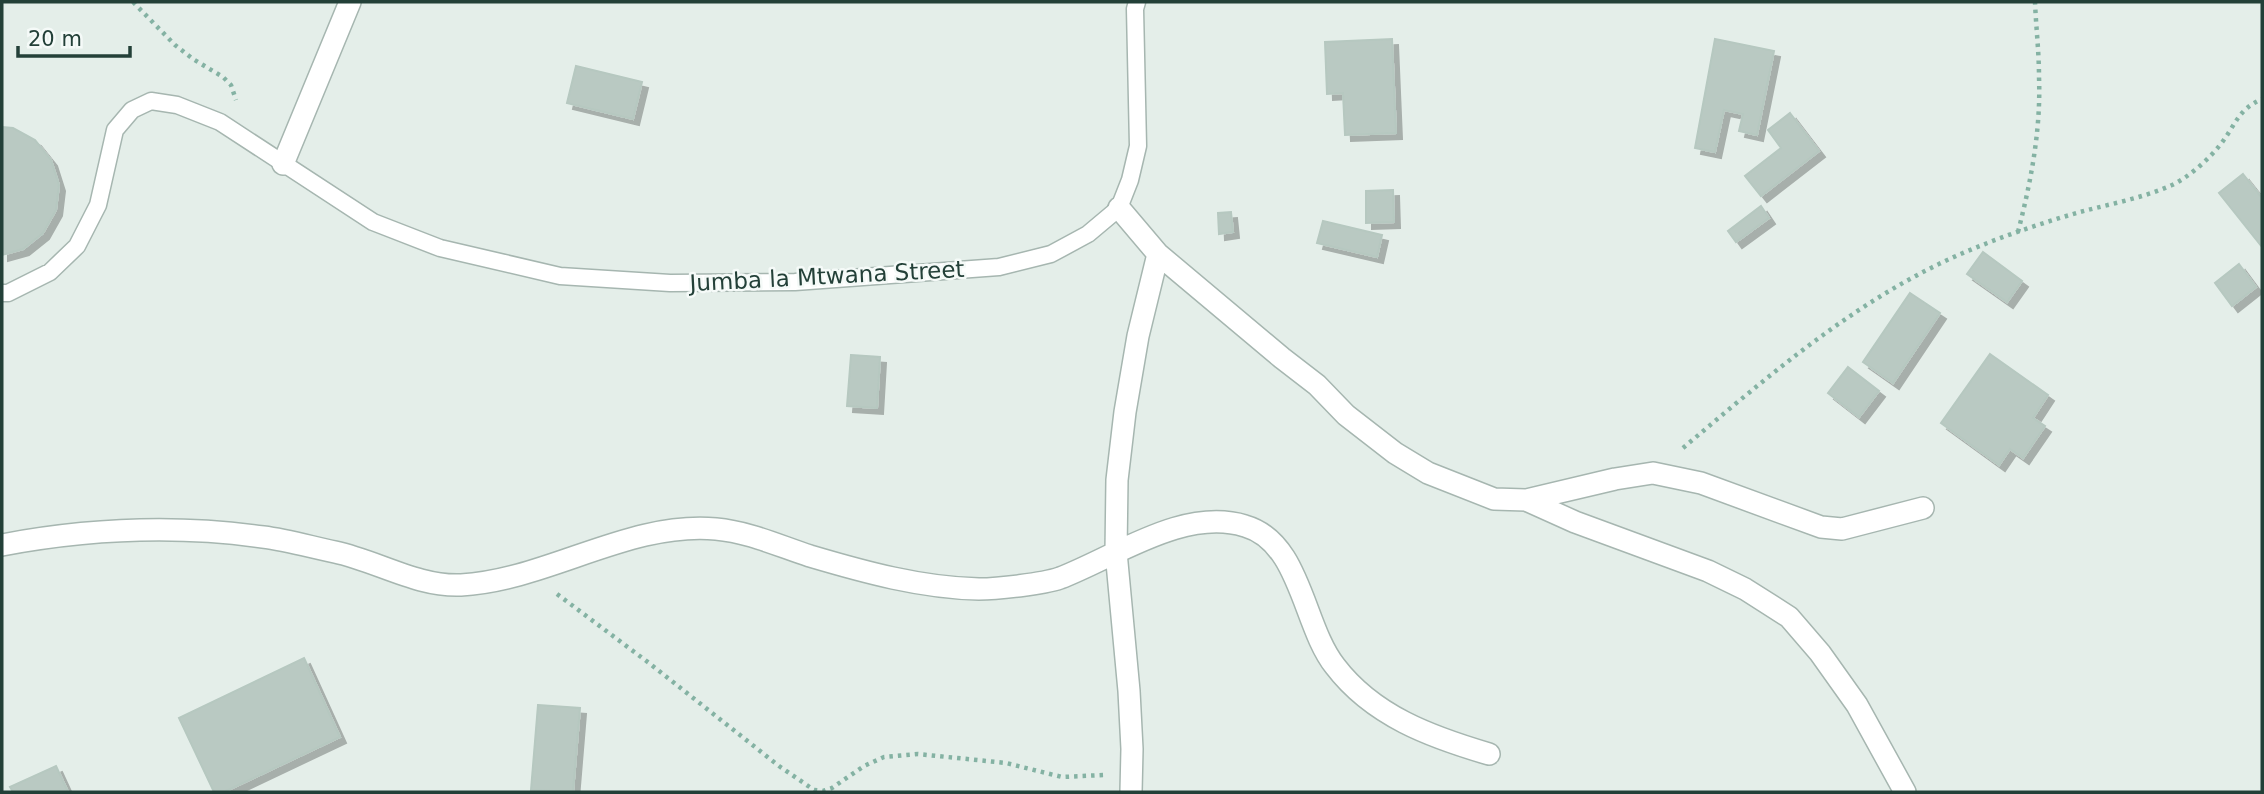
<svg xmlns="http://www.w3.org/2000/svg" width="2264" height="794" font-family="'DejaVu Sans',sans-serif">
	<defs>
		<filter id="shadow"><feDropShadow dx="6" dy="6" stdDeviation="0" flood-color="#0004"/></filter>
	</defs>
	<rect width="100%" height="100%" fill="#e4eee9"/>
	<path fill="#b9c9c2" stroke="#b6c8c0" stroke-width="2" filter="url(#shadow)" d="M1392,39l4,94 -51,2 -2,-42 -16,1 -2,-52z
		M1715,39l59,12 -17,84 -18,-4 4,-17 -19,-4 -9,42 -20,-4z
		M576,66l66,16 -9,37 -66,-16z
		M1790,113l29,38 -58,45 -16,-20 36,-28 -13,-18z
		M2,127l11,1 22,12 16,20 8,25 -3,25 -13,23 -20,16 -21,6z
		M2243,174l19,24v49l-43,-54z
		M1393,190l1,32 -28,1v-32z
		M1761,206l8,12 -33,24 -8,-11z
		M1231,212l2,20 -14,2 -1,-21z
		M1323,221l59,14 -5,22 -60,-14z
		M1983,252l39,29 -15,21 -40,-28z
		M2239,264l17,23 -24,19 -17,-23z
		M1910,293l30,20 -47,70 -30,-21z
		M1990,354l58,41 -15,23 12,8 -22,32 -13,-9 -11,16 -58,-42z
		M851,355l29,2 -3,51 -30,-2z
		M1848,367l31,24 -20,26 -31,-24z
		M304,658l36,79 -116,55h-10l-35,-74z
		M538,705l42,3 -7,84 -42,-2z
		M56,766l12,26h-55l-3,-5z"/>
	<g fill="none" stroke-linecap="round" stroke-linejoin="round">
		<g stroke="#a6b6b0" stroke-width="19">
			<path id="lane" d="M2,293h6l42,-21 27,-26 21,-41 17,-75 17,-20 19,-9 26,4 43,17 153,100 67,26 120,28 110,7 125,-1 204,-15 52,-13 37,-20 31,-26 11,-28 8,-34 -3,-137 2,-7"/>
		</g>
		<g stroke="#a6b6b0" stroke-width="24">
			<path id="street" d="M283,164l67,-162
				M1119,208l39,46 124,104 35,27 29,30 49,38 33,20 66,26 32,1 89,-21 38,-6 48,10 120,44 21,2 81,-21
				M1526,500l49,22 133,49 37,18 44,28 31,36 37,52 48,87
				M2,545c85,-16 175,-20 261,-8 24,3 48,10 72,15 42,9 83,35 126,33 87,-5 168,-64 255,-56 33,3 63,17 94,27 54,16 112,32 169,33 18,0 64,-5 81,-11 55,-21 124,-71 185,-52 56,16 58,100 90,140 38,50 96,71 154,88
				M1131,792l1,-43 -3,-58 -13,-139 1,-72 8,-68 13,-76 20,-82"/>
		</g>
		<path stroke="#84b2a3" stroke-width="4.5" stroke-dasharray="3.5 5" stroke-linecap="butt" d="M133,2l42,43 18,14 30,18 8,8 5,15
			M2018,232c13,-51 23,-102 21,-155 0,-25 -3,-50 -4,-75
			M1683,448c89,-75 182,-156 292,-200 34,-14 70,-26 105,-36 30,-8 63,-14 92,-27 17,-8 36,-25 48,-40 16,-20 17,-35 42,-46
			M557,594l92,69 130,103 35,24 9,1 9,-3 32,-22 20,-9 34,-3 88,9 56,14 42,-2"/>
		<use href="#lane" stroke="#fff" stroke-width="16"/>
		<use href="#street" stroke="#fff" stroke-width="21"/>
	</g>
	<g text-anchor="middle" stroke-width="5" stroke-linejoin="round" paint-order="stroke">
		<g font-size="23" fill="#234038" stroke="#f5faf8">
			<text transform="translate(827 276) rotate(-3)" y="8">Jumba la Mtwana Street</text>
		</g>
	</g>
	<rect width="2264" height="794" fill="none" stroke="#234038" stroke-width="7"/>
	<path d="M18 46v10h112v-10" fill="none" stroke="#234038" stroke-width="3.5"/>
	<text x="28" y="46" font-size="21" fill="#234038" stroke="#f5faf8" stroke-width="5" paint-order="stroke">20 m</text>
</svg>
